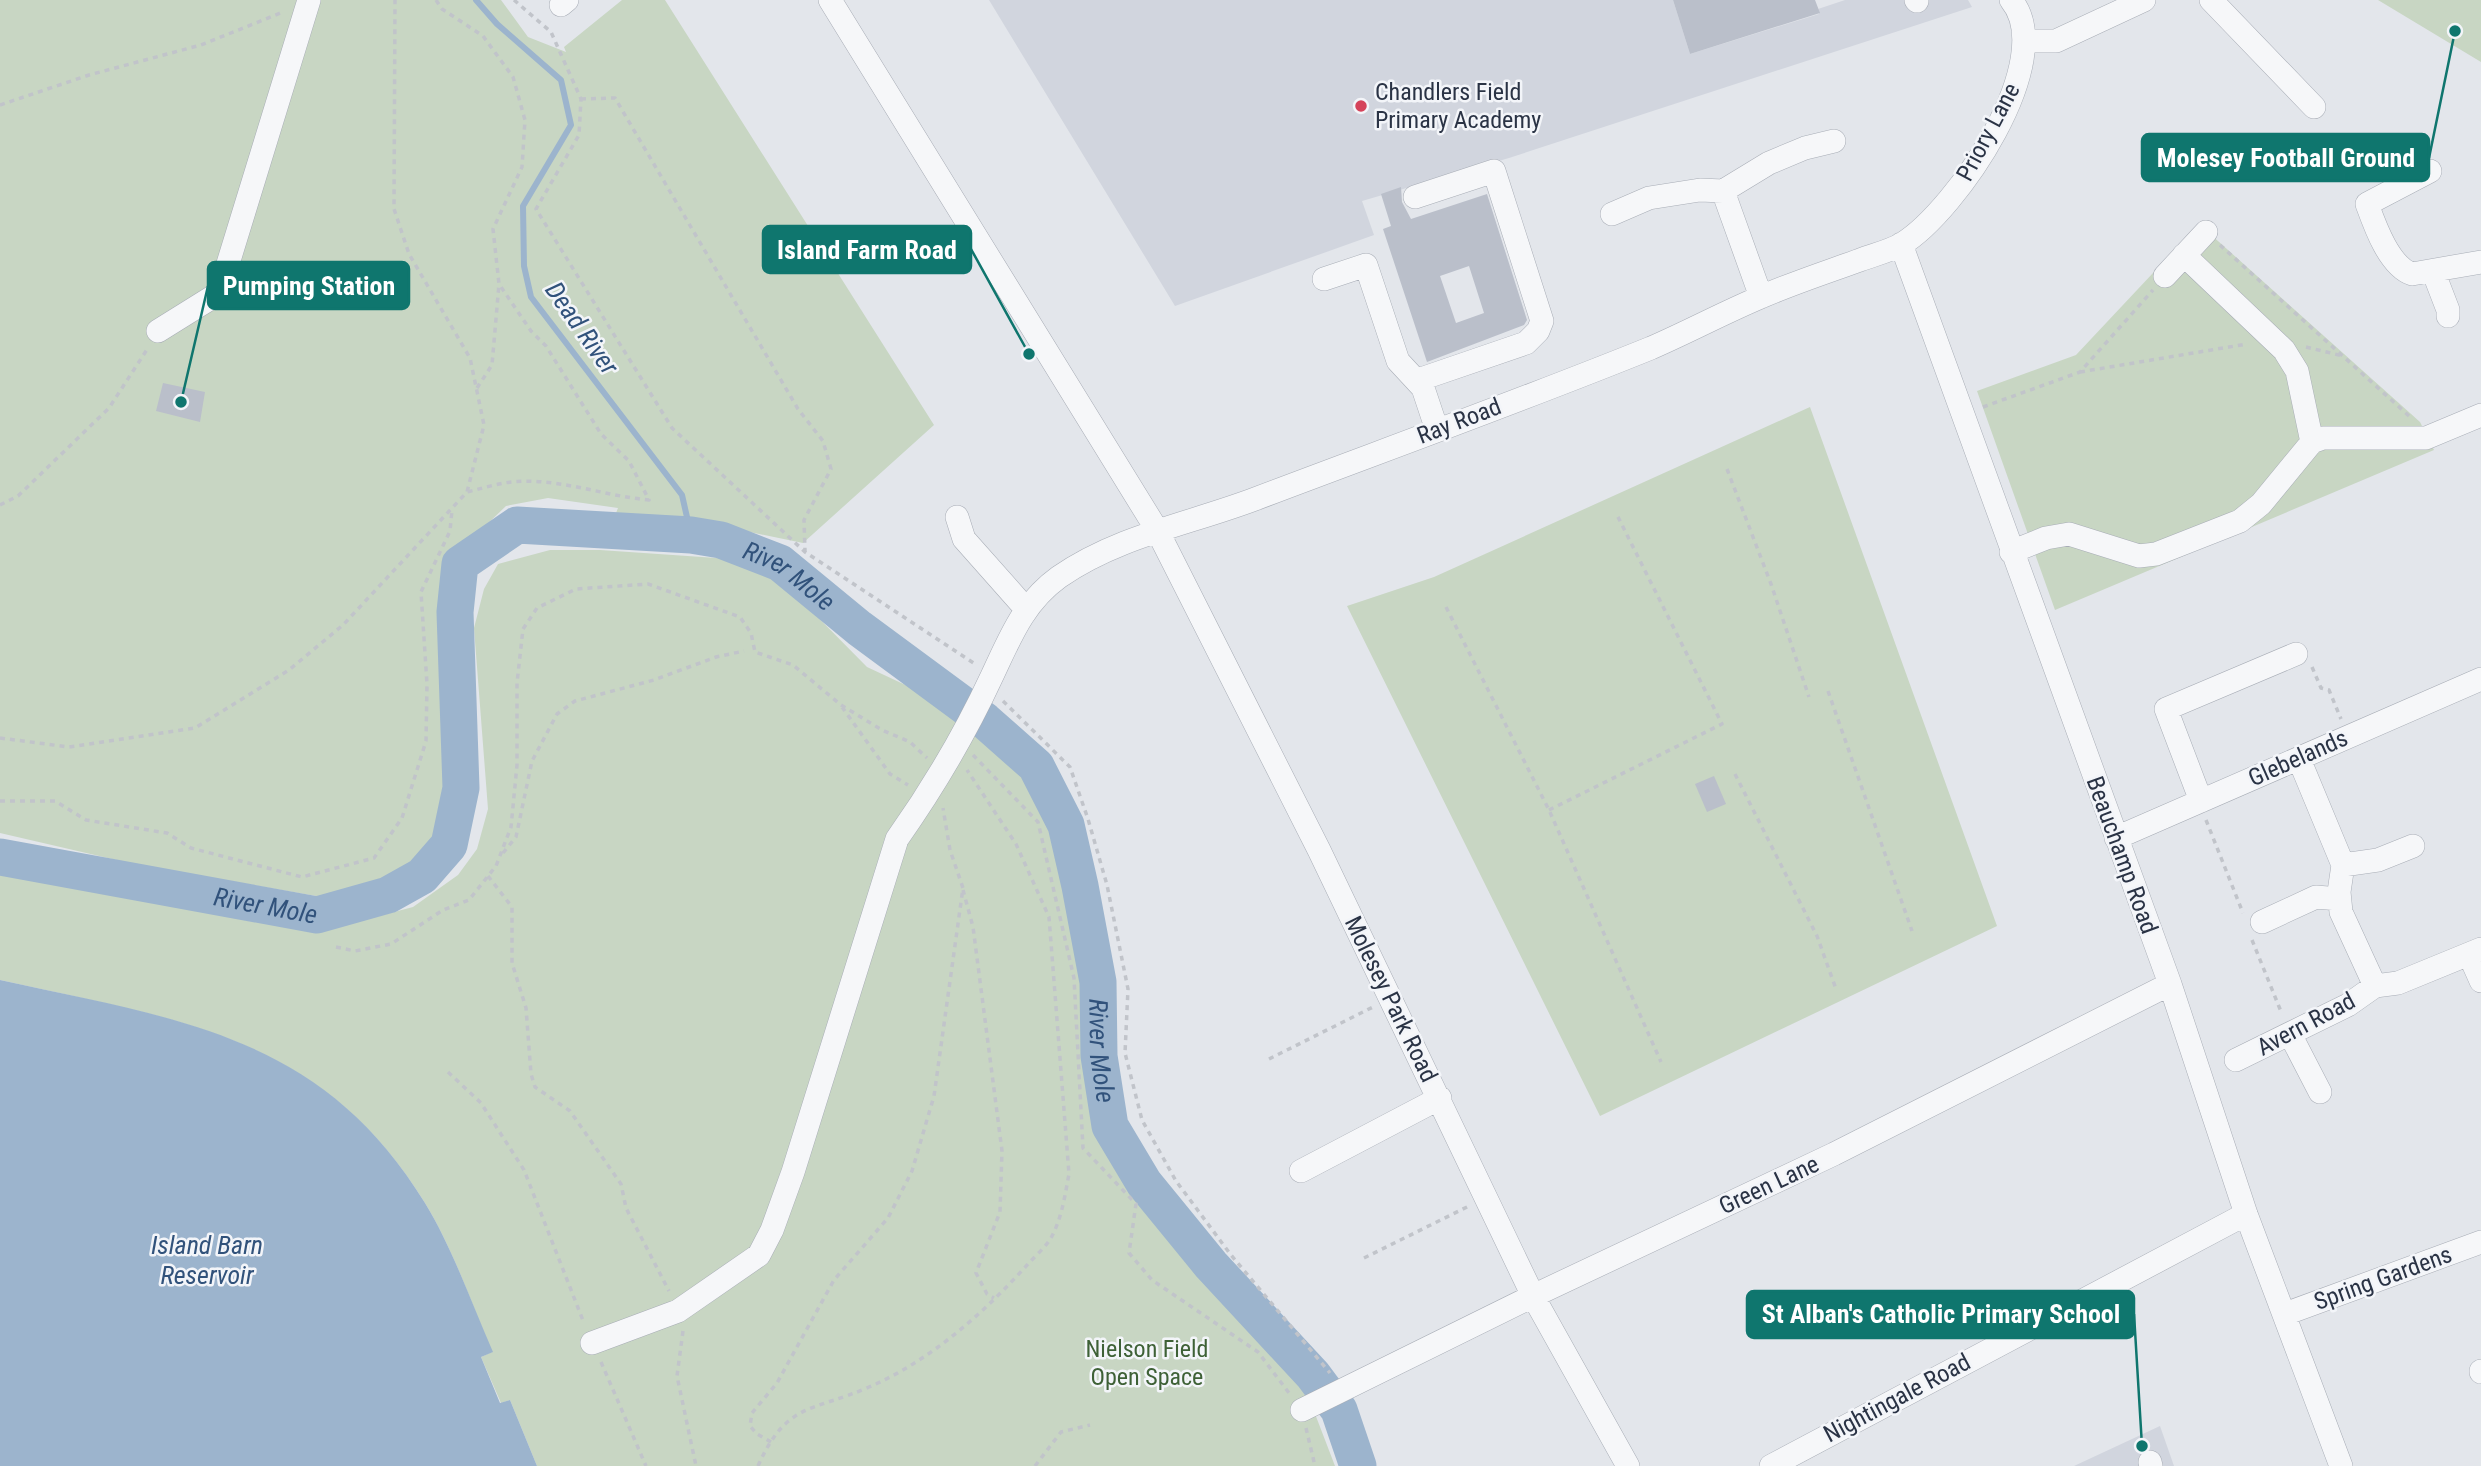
<svg xmlns="http://www.w3.org/2000/svg" width="2481" height="1466" font-family="'Roboto Condensed',sans-serif">
	<rect width="100%" height="100%" fill="#e3e6eb"/>
	<path fill="#d1d5de" d="M989,0h684l17,54 129,-40 -1,-5 27,-9h123l4,7 -463,151 -147,43 12,34 -199,71z
		M2160,1426l14,40h-100z"/>
	<path fill="#c8d6c3" d="M0,0h501l27,37 38,15 -2,-5 58,-47h43l269,425 -131,118 -131,-27 -1,6 -55,-9 2,-5 -70,-10 -42,8 -51,49 -8,24 -7,76 11,125 -18,70 -45,34 -66,13 -184,-32 -138,-32z
		M2378,0h103v62z
		M2199,224l221,198 14,28 -379,160 -78,-219 99,-36z
		M1810,407l187,519 -397,190 -253,-510 87,-29z
		M550,550h50l131,9 33,10 22,16 81,82 62,29 89,75 27,45 20,59 21,95 -2,106 25,83 45,46 64,84 81,96 13,21 23,60h-798l-27,-66 -9,3 -20,-46 11,-5c-21,-50 -39,-103 -67,-149 -104,-169 -249,-183 -425,-223v-112l122,27 71,9 55,17 58,5 50,-4 57,-15 45,-32 19,-26 11,-40 -14,-181 10,-39 14,-25z"/>
	<path fill="#9cb4cd" d="M0,980c176,39 322,54 425,223 28,46 46,99 68,149l-12,5 19,46 10,-3 27,66h-537z"/>
	<g fill="none" stroke-linecap="round" stroke-linejoin="round">
		<path stroke="#9cb4cd" stroke-width="6" d="M476,0l21,24 64,56 10,45 -48,81 1,60 7,31 151,198 9,40"/>
		<path stroke="#9cb4cd" stroke-width="37" id="s1" d="M0,857l317,58 71,-20 34,-19 27,-31 12,-57 -6,-176 5,-48 57,-39 174,10 30,5 59,23 79,65 126,93 51,45 30,59 14,61 18,96 1,74 11,70 34,57 67,82 102,110 26,35 19,56"/>
	</g>
	<path fill="#babfca" fill-rule="evenodd" d="M1673,0h142l5,13 -130,41z
		M1401,187l1,15 9,17 76,-25 40,126 -3,5 -97,37 -44,-133 8,-3 -10,-32zM1469,266l15,47 -28,10 -16,-47z
		M163,383l42,9 -5,30 -44,-11z
		M1714,776l12,28 -19,8 -12,-28z"/>
	<g fill="none" stroke-linecap="round" stroke-linejoin="round">
		<g stroke="#a8adb6" stroke-width="24">
			<path id="minor" d="M830,0l327,530 162,320 214,446 95,170
				M1916,0l1,1
				M2211,0l103,107
				M561,5l6,-5
				M2025,41h31l88,-41
				M2430,171l-63,33c8,22 22,62 45,70l69,-12
				M1723,191l38,106
				M1415,197l79,-26 48,150 -4,10 -12,12 -108,37
				M1612,214l37,-16 51,-8 23,1 46,-28 36,-15 29,-7
				M1901,244l269,740 76,230 95,252
				M2184,255l100,95 13,21 15,71
				M2433,271l15,39v6
				M2165,276l41,-44
				M1324,279l42,-14 32,96 25,27 14,42
				M158,331l61,-38 90,-293
				M957,517l7,22 62,70
				M2011,552l35,-14 23,-4 70,22 17,-2 84,-33 21,-17 51,-62 11,-4h103l55,-23
				M2299,759l44,106 -4,27 2,20 34,74
				M2201,801l-35,-92 130,-55
				M2116,838l365,-159
				M2343,865l35,-5 35,-14
				M2262,922l54,-25 23,2
				M2469,954l12,27
				M2290,1034l30,58
				M2236,1060l112,-55 27,-19 23,-3 83,-34
				M1301,1171l139,-73
				M2285,1314l196,-72
				M592,1343l86,-32 81,-56 13,-25 21,-58 104,-333c36,-51 69,-107 95,-163 18,-38 31,-73 67,-99 59,-41 130,-53 196,-78 132,-50 265,-98 396,-151 37,-16 72,-35 110,-51 32,-14 66,-25 99,-37 13,-5 30,-9 42,-16 54,-33 158,-185 109,-244
				M2481,1372v-1
				M1302,1410l231,-114 301,-142 336,-170
				M2150,1462l1,4
				M1771,1466l475,-252"/>
		</g>
		<path stroke="#c1c4ca" stroke-width="3.5" stroke-dasharray="5 5" stroke-linecap="butt" d="M436,0l6,9 41,27 30,41 12,43 -3,47 -29,62 6,55 32,47 15,15 55,88 28,27 20,39c-47,-4 -97,-25 -145,-17 -12,2 -24,6 -37,9
			M514,0l37,32 30,67 -2,36 -43,74 136,219 133,124 170,112
			M581,99l34,-1 183,311 25,32 8,28 -27,51 1,31
			M0,105l89,-30 112,-30 82,-33
			M2220,245l189,171
			M2306,347l37,9
			M2080,372l167,-28
			M477,388l15,-23 7,-81
			M1983,407l97,-35 73,-82
			M1727,469l44,115 38,113
			M0,505l18,-9 91,-88 39,-60
			M1446,607l103,203 112,252
			M2312,667l9,21 8,2 12,29
			M1828,691l84,240
			M1003,701l67,66 18,52 19,66 21,104 -3,64 17,67 34,61 55,74 99,118
			M842,707l48,67 18,11
			M0,738l69,9 126,-19 94,-58 54,-45 124,-133 17,-67 -14,-67 -61,-104 -15,-45 1,-209
			M973,755l65,67 36,156 9,170 53,56 -7,49 23,27 106,72 31,41
			M1735,774l82,162 19,53
			M0,801h55l31,19 81,13 24,15 111,29 72,-19 28,-40 24,-77 1,-57 -6,-92 29,-61 2,-21
			M1549,810l173,-86 -106,-211
			M2206,820l37,93
			M503,853l13,-16 16,-76 25,-47 18,-13 79,-21 62,-23 28,-6
			M488,876l24,31v56l14,45 5,66 4,13 35,24 51,73 5,24 43,83
			M963,890l10,37 29,224 -2,61 -24,61 11,21 7,4
			M2252,940l30,74
			M336,947l19,4 36,-7 52,-34 26,-10 27,-34 15,-39 6,-62v-82l6,-54 14,-21 39,-19 72,-5 92,33 11,16 4,19 38,13 48,40 41,25 28,12 17,16
			M1269,1059l104,-52
			M448,1072l33,31 43,67 60,153
			M1364,1258l105,-52
			M683,1331l-6,45 19,90
			M601,1362l45,104
			M1306,1428l9,38
			M771,1442l-14,-8 -7,-8 2,-13 25,-30 57,-103 54,-62 24,-47 22,-75 29,-208 -13,-38 -7,-42
			M758,1466c29,-65 55,-54 111,-79 61,-26 115,-74 159,-123 8,-9 19,-18 24,-28 10,-19 13,-41 17,-62l-20,-257 -33,-73 -49,-74
			M1035,1466l26,-34 29,-7"/>
		<use href="#minor" stroke="#f6f7f9" stroke-width="23"/>
	</g>
	<circle fill="#d5435a" stroke="#f3f5f9" stroke-width="2.5" cx="1361" cy="106" r="7"/>
	<g text-anchor="middle" stroke-width="5" stroke-linejoin="round" paint-order="stroke">
		<g font-size="24" fill="#2a3345" stroke="#f3f5f9" text-anchor="start">
			<text x="1375" y="100">Chandlers Field<tspan x="1375" dy="28">Primary Academy</tspan></text>
		</g>
		<g font-size="24" fill="#2a3345" stroke="#f3f5f9">
			<text transform="translate(1988 132) rotate(-62)" y="8">Priory Lane</text>
			<text transform="translate(1459 421) rotate(-21)" y="8">Ray Road</text>
			<text transform="translate(2298 758) rotate(-24)" y="8">Glebelands</text>
			<text transform="translate(2122 855) rotate(70)" y="8">Beauchamp Road</text>
			<text transform="translate(1391 999) rotate(64)" y="8">Molesey Park Road</text>
			<text transform="translate(2306 1024) rotate(-28)" y="8">Avern Road</text>
			<text transform="translate(1769 1185) rotate(-25)" y="8">Green Lane</text>
			<text transform="translate(2383 1278) rotate(-20)" y="8">Spring Gardens</text>
			<text transform="translate(1897 1398) rotate(-28)" y="8">Nightingale Road</text>
		</g>
		<g font-size="24" fill="#3e6136" stroke="#f3f5f9">
			<text x="1147" y="1357">Nielson Field<tspan x="1147" dy="28">Open Space</tspan></text>
		</g>
		<g font-size="26" font-style="italic" fill="#31527b" stroke="#f3f5f9">
			<text transform="translate(582 328) rotate(55)" y="9">Dead River</text>
			<text dy="9" stroke="none"><textPath href="#s1" startOffset="1110">River Mole</textPath></text>
			<text dy="9" stroke="none"><textPath href="#s1" startOffset="270">River Mole</textPath></text>
			<text dy="9" stroke="none"><textPath href="#s1" startOffset="1718">River Mole</textPath></text>
			<text x="207" y="1254">Island Barn<tspan x="207" dy="30">Reservoir</tspan></text>
		</g>
	</g>
	<path fill="none" stroke="#0f766e" stroke-width="2.5" d="M2455 31L2429 158M1029 354L971 249M181 402L208 286M2142 1446L2134 1314"/>
	<g fill="#0f766e" stroke="#f3f5f9" stroke-width="2.5">
		<circle cx="2455" cy="31" r="7"/>
		<circle cx="1029" cy="354" r="7"/>
		<circle cx="181" cy="402" r="7"/>
		<circle cx="2142" cy="1446" r="7"/>
	</g>
	<g fill="#0f766e" stroke="#0f766e" stroke-width="2.5">
		<rect x="2142" y="134" width="287" height="47" rx="7"/>
		<rect x="763" y="226" width="208" height="47" rx="7"/>
		<rect x="208" y="262" width="201" height="47" rx="7"/>
		<rect x="1747" y="1291" width="387" height="47" rx="7"/>
	</g>
	<g font-size="26" text-anchor="middle" font-weight="bold" fill="#fff">
		<text x="2286" y="167">Molesey Football Ground</text>
		<text x="867" y="259">Island Farm Road</text>
		<text x="309" y="295">Pumping Station</text>
		<text x="1941" y="1323">St Alban's Catholic Primary School</text>
	</g>
</svg>
